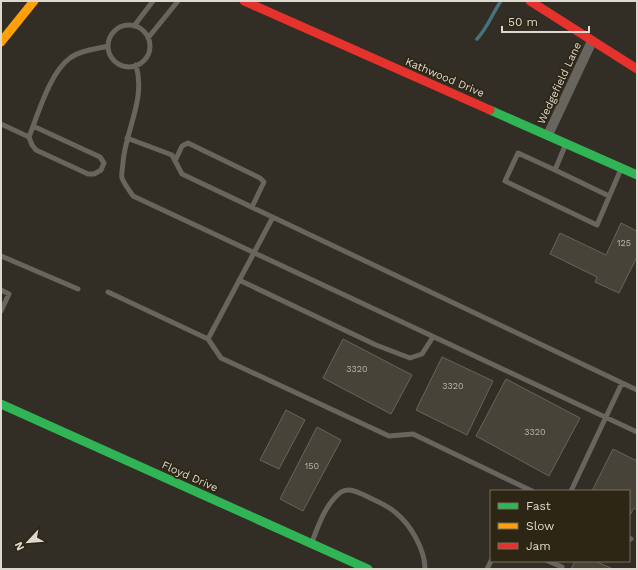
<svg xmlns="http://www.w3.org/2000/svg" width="638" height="570" font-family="'Work Sans',sans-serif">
	<rect width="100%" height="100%" fill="#322e25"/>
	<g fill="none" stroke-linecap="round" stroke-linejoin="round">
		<path stroke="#47737e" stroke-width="3.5" d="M477,39c11,-12 15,-25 24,-38"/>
	</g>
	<path fill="#484338" stroke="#68645d" d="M621,223l16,8v26l-18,36 -24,-11 2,-5 -47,-23 10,-21 46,22z
		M343,339l69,36 -21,39 -68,-36z
		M442,357l51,24 -26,54 -51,-25z
		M506,379l74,39 -31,58 -73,-40z
		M286,410l19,10 -26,49 -19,-9z
		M317,427l24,13 -38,71 -23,-12z
		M613,449l24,12v49l-3,-2 -4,7 -1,-24h-37z
		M575,561h20l18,8h-42z"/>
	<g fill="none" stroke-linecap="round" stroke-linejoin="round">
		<path stroke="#68645e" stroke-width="5" d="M108 46a21 21 0 1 1 42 0a21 21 0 1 1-42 0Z
			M134,26l19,-25
			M148,38l30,-37
			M136,65c10,34 -10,64 -13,97 0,5 -2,11 -1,16 2,6 8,13 11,18l504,236
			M1,124l28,13c9,-23 21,-65 41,-79 10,-8 27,-9 38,-12
			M29,137l3,8 4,5 52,24h6l7,-4 3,-7 -4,-6 -67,-31
			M127,138l45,17 10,19 455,216
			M565,146l-10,24 -37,-17 -13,28 92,44 24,-56
			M175,161l7,-15 6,-3 72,35 4,4 -12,25
			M555,170l54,26
			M1,256l77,33
			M239,280l137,65 34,13 12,-4 11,-17
			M1,290l8,4 -8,17
			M108,292l100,47 13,19 168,78 24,-2 119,57
			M208,339l65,-122
			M571,491l51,-108
			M629,538l2,1
			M312,542c6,-16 14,-39 29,-50 7,-5 16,0 23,3 10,5 24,10 32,18 15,12 29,37 29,56
			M548,561l14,6
			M487,569l4,-8"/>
		<path stroke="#68645e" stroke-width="10" d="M548,135l44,-94"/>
		<path stroke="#30b455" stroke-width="9" d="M490,110l147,65
			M1,404l367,165"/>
		<path stroke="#ff9f0a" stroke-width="9" d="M1,42l33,-41"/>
		<path stroke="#e5322d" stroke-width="9" d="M244,1l246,109
			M530,1l107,68"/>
	</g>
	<g text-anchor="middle" stroke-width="3.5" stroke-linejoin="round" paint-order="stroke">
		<g font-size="9" fill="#b8b4a9">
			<text x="624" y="246">125</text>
			<text x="357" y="372">3320</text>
			<text x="453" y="389">3320</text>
			<text x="535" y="435">3320</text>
			<text x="312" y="469">150</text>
		</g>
		<g font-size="11" fill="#ded9cf" stroke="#2e2615">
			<text transform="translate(445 77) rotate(23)" y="4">Kathwood Drive</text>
			<text transform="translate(559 83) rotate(-65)" y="4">Wedgefield Lane</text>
			<text transform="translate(190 476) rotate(24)" y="4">Floyd Drive</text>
		</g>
	</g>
	<rect width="638" height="570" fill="none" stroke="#ded9cf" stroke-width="4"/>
	<rect x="490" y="490" width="140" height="72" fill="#2e2615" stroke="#746e5f"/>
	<rect x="498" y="503" width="20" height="6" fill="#30b455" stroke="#746e5f"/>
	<text x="526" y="510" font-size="12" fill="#ded9cf">Fast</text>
	<rect x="498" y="523" width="20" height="6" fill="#ff9f0a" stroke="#746e5f"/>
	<text x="526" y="530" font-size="12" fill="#ded9cf">Slow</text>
	<rect x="498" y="543" width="20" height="6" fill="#e5322d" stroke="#746e5f"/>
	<text x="526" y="550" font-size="12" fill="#ded9cf">Jam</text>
	<g transform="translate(28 542) rotate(244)" stroke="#2e2615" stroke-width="3" paint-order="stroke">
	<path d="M0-3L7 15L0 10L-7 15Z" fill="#ded9cf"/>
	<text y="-6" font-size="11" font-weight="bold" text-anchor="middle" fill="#ded9cf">N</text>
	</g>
	<path d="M502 26v6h87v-6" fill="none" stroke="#ded9cf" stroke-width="2"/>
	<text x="508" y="26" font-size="12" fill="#ded9cf" stroke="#2e2615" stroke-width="3" paint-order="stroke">50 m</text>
</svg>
